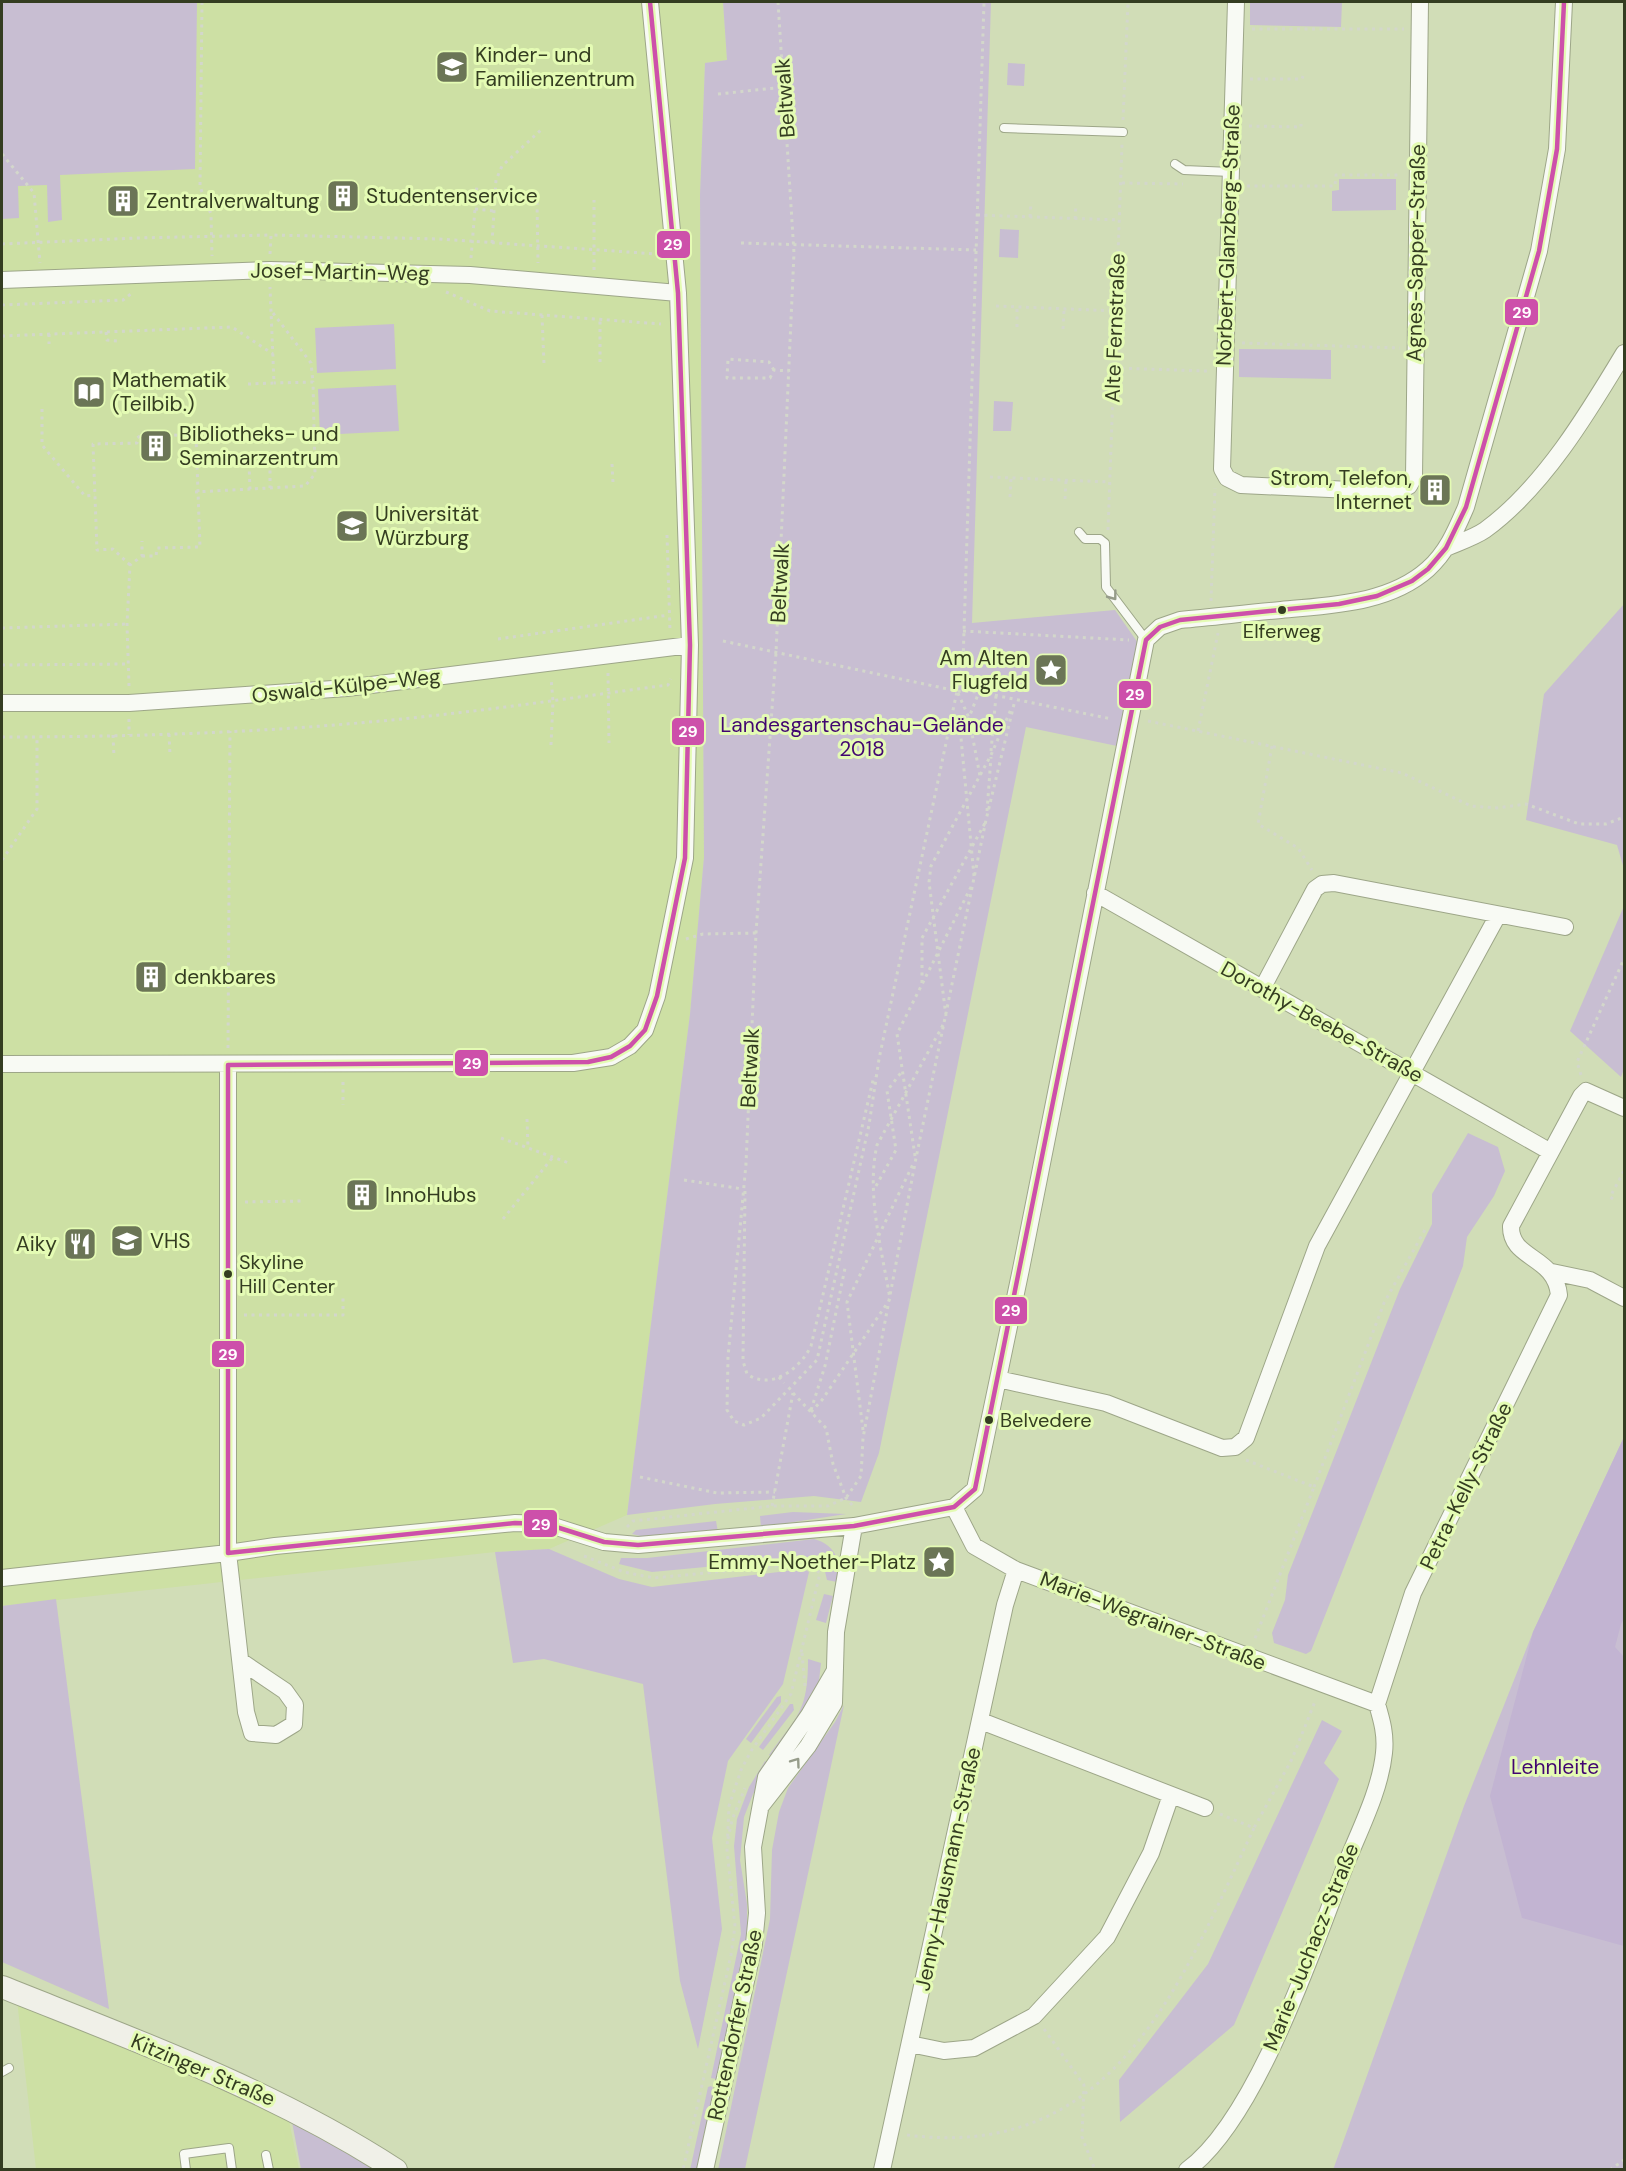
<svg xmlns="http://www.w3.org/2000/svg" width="1626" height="2171" font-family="'DM Sans',sans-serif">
	<rect width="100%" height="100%" fill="#d1ddb7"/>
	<path fill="#cde0a4" d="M2,2h721l4,58 -22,3 -5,132 4,662 -14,157 -63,501 -78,34 -54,3 -493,54z
		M16,1991l270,115 13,63h-263z"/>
	<path fill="#c8bed2" d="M2,2h195l-2,167 -135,6 2,45 -14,2 -1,-37 -29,1 1,32 -17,1z
		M723,2h268l-19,621 143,-13 23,33 -21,103 -91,-19 -147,726 -18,49 -47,-6 -99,8 -88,11 63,-501 14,-157 -4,-662 5,-132 22,-3z
		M1250,2h92l-1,25 -91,-2z
		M1008,63l17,1 -1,22 -17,-1z
		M1339,179h57v31l-64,1v-20l7,-1z
		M1000,229l19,1 -1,28 -19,-1z
		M394,324l2,45 -79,4 -2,-45z
		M1239,349l92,1v29l-92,-2z
		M396,385l3,46 -79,4 -2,-46z
		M994,401l19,1 -2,29h-18z
		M1624,604v265l-7,-24 -91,-25 18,-126z
		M1624,906v163l-3,8 -51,-46z
		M1468,1133l30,14 7,24 -11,25 -27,41 -4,29 -152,385 -5,3 -32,-11 -2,-10 13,-33 3,-25 112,-286 32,-65v-30z
		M1624,1437v732l-291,1 131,-364 69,-174z
		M793,1512l53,2 -85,13 -1,-11z
		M716,1521l2,11 -73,5 -13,-3 4,-4z
		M814,1539c22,6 28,23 23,43l-10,-2 -3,-13 -12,-10 -160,15 -33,-8 2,-6h26z
		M549,1549l70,30 33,8 152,-18 5,3 -26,112 -55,77 -16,77 10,91 -24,120 -18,-68 -37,-297 -99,-25 -31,4 -18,-111z
		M824,1594l9,2 -7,27 -10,-3z
		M56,1599l53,410 -107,-47v-356z
		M808,1659l13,4 -3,26 -44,69 -5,-3c29,-40 39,-44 39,-96z
		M781,1696v6l-30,41 -5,-4 31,-42z
		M790,1704h3l1,6 -31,40 -4,-3z
		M844,1705l-99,464 -27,1 52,-251 2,-69 7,-38 9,-24 47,-66z
		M1322,1720l20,11 -18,32 15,16 -105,246 -114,97 -1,-42 89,-116z
		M765,1761l6,4 -18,29 -9,23 -4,43 7,44v37l-31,138 -5,-1 30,-144 -7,-88 3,-27 12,-32z
		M711,2086l3,3 -17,80 -7,1 18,-83z
		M291,2117l82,52h-72z"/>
	<path fill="#c2b4d2" d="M1624,1437v182l-3,5 -6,23 9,10v289l-102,-28 -32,-122 43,-164z"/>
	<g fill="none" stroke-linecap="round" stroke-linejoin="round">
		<g stroke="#9da688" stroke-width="10">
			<path id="lane" d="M1004,128l119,4
				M1175,164l9,6 47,2
				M1079,532l6,7h15l5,4 1,44 40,53
				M2,2072l7,-4
				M266,2155l3,15
				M186,2170l-2,-16 45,-6 3,22"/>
		</g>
		<g stroke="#9da688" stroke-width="18">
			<path id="street" d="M1236,2l-14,467 5,9 14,7 153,7 15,-6 5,-9 6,-475
				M2,280l268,-10 200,5 208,18
				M1448,547c12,-5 27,-10 37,-17 58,-42 103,-117 139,-177
				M2,703h127l218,-15 343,-43
				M1095,893l454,258
				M1262,989l53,-100 7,-5 12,-1 231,44
				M2,1064l571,-1 38,-6 19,-11 15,-16 12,-34 28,-138 5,-213 -12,-352 -28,-291
				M228,1065v488l18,159 6,21 24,2 18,-11 1,-19 -10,-14 -43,-29
				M1552,1272l38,8 34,18
				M998,1379l108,24 116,45 13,-1 11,-9 71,-192 181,-331
				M954,1507l20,39 42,24 361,134
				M2,1578l226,-25 47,-7 240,-23 32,1 57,18 34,3 216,-19 100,-19 21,-18 46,-220 125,-629 14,-13 20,-7c34,-3 67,-7 101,-10 49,-5 108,-6 147,-41 19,-17 28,-39 38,-62l73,-256 18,-102 7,-147
				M1377,1704l36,-111 146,-298c-4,-40 -49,-35 -48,-69l70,-130 5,-5 38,17
				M981,1721l224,87
				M761,1806l47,-60 26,-43 2,-71 18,-106
				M910,2044l34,7 30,-3 60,-32 73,-79 44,-84 20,-58
				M705,2170l49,-226 3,-31 -4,-66 13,-70 43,-62 25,-43
				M882,2170l123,-565 11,-35
				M1187,2170c69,-50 126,-221 157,-301 14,-36 36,-77 40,-116 2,-18 -2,-32 -7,-49"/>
		</g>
		<g stroke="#9da688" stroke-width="24">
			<path id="secondary" d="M2,1987c135,54 271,103 394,183"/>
		</g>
		<path stroke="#d3d7cb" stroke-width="3" stroke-dasharray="3 4.5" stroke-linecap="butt" d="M202,2l-2,185 11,27 1,42
			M778,2l16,251 -18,400 -20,280 -10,231 -18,193 -1,53 7,11 10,4 17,-7 56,-58 52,-235 10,-66 84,-396 21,-661
			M1252,29h152
			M1250,79h52l1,-3
			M718,94l67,-7
			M1123,120l5,-118
			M1249,126l52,1v-3
			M2,154l32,39 6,70
			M1122,183l61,1
			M1247,186h88l1,-11h64
			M537,202l1,61
			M475,209l19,2
			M977,215l142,5
			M1030,217l1,-15
			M1075,219l1,-15
			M492,243l4,-63 6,-14 40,-37
			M741,243l235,7
			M2,244l134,-6 135,-3
			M270,254l1,-19 168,4 218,15
			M471,258l6,-74
			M594,270v-70
			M446,292l44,19 171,13
			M2,305l121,-5 9,-7
			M996,306l120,5
			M273,313l38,50 2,19
			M542,315l2,49
			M1017,327v-19
			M1063,329l1,-19
			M106,332l1,8 10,1
			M49,334v10
			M2,336l230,-9 41,27
			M1242,343l158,5
			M600,362v-42
			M1114,368l93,3
			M774,370l-5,-8 -41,-3 -1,19h43l4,-8 15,1
			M248,384l26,-1 -4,-96
			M42,409v36l43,51 10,-1
			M270,463v25
			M249,464l1,25
			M612,464l1,19
			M990,477l119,5
			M195,492l110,-6 10,-12 -2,-92 -39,1
			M1010,497l1,-19
			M1065,499l1,-19
			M1108,530l14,-386
			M667,535l3,96
			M142,556h14l1,-8 43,-1 -4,-111 -48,-2
			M130,565l-17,-16 -16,1 -4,-106 44,-1v-5l3,-2
			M1211,601l4,-113
			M2,628l125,-4
			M963,631l166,9
			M498,639l171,-24
			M723,641l234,50 22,1 133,27
			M2,665l126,-1
			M608,673l1,70
			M129,686l-2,-62 3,-59 12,-9v-15
			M958,693l11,25 11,58
			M129,719v16
			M1148,721l254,52 69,33 26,2 29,-4 53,20h27l18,-7
			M1198,731l20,-98
			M169,734l1,21
			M113,735l1,22
			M2,737c151,0 303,-6 454,-24 71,-8 142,-19 212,-28l3,-6
			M551,745l2,-44 -2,-23
			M1272,746l-14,78 40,24 14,22
			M991,751l5,-55
			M987,811l4,-54
			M2,860l35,-51v-71
			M974,876l-13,-138 18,-46
			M686,939l17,-5 53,-1
			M922,983v-45l63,-115
			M946,1016l-17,-134 2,-16 60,-111 21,-48
			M228,1048l2,-317
			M1581,1075l-4,-13 47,-103
			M343,1082v23
			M527,1119l1,29
			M501,1138l68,25
			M915,1156l-18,-122 75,-149
			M684,1180l59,9
			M876,1186l20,-36 -9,-59 16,-21
			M745,1191l-2,170 4,13c24,17 53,-5 64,-28l63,-270
			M1613,1199l-3,-2 14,-26
			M245,1202l57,-1
			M503,1219l50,-62
			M244,1315h99v-19
			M779,1377l5,6
			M793,1393l33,35 7,36 13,34 8,9
			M811,1410l14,-44 20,-98
			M811,1412l11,-12 68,-101c-8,-49 -24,-105 -13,-154l66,-120
			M863,1430l-16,-128 67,-140
			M1246,1460l68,27 -60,154
			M640,1477l77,16 58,-1
			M1314,1487l70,-184 42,-75
			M772,1506l21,-113
			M627,1527l6,-6 139,-15h56l18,-8 15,-22 2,-38 53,-280 70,-338 29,-120
			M584,1556l40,16 30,6 153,-15 13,10 -29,121 -40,57 -10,19 -12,36 -2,44 8,76 -4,29 -48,215
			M802,1653l3,33
			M1220,1814l34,14 38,-69 24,-60
			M728,1839l4,-19 13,-32
			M1044,2029l40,56 -2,52 13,33
			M907,2135c208,27 274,-152 347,-307
			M1610,2170l14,-10"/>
		<use href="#lane" stroke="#f8faf4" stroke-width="8"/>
		<use href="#street" stroke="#f8faf4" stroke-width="16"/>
		<use href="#secondary" stroke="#f0f0e8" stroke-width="22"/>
		<g stroke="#e4fbb4" stroke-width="9">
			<path id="bus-1" d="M228,1065l360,-3 23,-5 19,-11 15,-16 12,-34 28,-138 5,-213 -12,-352 -28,-291
				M228,1065v488
				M228,1553l287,-30 32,1 57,18 34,3 216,-19 100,-19 21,-18 171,-849 14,-13 20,-7 159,-16 38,-8 35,-15 16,-12 18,-21 20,-41 73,-256 18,-102 7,-147"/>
		</g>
		<use href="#bus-1" stroke="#cd50aa" stroke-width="4.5"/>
	</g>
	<defs><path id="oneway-chevron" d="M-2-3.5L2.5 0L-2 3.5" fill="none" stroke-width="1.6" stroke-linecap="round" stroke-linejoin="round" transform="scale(1.5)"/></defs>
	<g stroke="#969c8a">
		<use href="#oneway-chevron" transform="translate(1113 596) rotate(53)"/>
		<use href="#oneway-chevron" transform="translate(796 1762) rotate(-54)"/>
	</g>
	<defs>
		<g id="school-square" transform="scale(1.725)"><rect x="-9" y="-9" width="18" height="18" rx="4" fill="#6b7556" stroke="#e4fbb4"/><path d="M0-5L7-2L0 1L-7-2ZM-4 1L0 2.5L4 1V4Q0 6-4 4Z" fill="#fff"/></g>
		<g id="building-square" transform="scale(1.725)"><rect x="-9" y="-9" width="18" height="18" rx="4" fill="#6b7556" stroke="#e4fbb4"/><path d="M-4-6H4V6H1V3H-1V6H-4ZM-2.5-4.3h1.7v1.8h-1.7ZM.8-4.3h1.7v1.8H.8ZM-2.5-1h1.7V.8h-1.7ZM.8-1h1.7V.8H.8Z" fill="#fff"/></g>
		<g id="library-square" transform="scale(1.725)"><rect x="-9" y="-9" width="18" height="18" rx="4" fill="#6b7556" stroke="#e4fbb4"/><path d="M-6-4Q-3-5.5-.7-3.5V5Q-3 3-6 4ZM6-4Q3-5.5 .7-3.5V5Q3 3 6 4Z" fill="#fff"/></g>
		<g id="university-square" transform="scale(1.725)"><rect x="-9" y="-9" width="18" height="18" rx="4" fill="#6b7556" stroke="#e4fbb4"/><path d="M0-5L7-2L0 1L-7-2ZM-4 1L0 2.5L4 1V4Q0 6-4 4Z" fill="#fff"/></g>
		<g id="sight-square" transform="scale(1.725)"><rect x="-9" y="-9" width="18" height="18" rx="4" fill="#6b7556" stroke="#e4fbb4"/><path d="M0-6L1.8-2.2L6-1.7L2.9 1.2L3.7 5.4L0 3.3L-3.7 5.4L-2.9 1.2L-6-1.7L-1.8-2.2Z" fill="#fff"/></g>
		<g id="restaurant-square" transform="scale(1.725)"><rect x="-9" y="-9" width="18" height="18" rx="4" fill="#6b7556" stroke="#e4fbb4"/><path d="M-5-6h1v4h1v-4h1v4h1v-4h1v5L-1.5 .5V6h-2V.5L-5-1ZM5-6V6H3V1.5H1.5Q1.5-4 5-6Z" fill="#fff"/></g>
	</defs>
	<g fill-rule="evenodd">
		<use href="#school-square" x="452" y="67"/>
		<use href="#building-square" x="343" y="196"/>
		<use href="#building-square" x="123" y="201"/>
		<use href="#library-square" x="89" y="392"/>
		<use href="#building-square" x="156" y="446"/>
		<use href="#building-square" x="1435" y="490"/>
		<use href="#university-square" x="352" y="526"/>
		<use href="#sight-square" x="1051" y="670"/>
		<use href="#building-square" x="151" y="977"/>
		<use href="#building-square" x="362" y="1195"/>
		<use href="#school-square" x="127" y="1241"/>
		<use href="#restaurant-square" x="80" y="1244"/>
		<use href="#sight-square" x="939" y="1562"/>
	</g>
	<g fill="#343d21" stroke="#e4fbb4" stroke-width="2">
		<circle cx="1282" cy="610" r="5"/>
		<circle cx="228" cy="1274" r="5"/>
		<circle cx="989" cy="1420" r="5"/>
	</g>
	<g text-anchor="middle" stroke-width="6" stroke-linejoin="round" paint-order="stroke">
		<g font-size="20" fill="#343d21" stroke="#e4fbb4" text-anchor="start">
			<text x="1282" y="638" text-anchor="middle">Elferweg</text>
			<text x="239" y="1269">Skyline<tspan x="239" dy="24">Hill Center</tspan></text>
			<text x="1000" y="1427">Belvedere</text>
		</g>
		<g font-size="21" fill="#343d21" stroke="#e4fbb4" text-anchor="start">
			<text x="475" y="62">Kinder- und<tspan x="475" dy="24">Familienzentrum</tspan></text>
			<text x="366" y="203">Studentenservice</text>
			<text x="146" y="208">Zentralverwaltung</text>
			<text x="112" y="387">Mathematik<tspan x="112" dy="24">(Teilbib.)</tspan></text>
			<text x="179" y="441">Bibliotheks- und<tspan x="179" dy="24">Seminarzentrum</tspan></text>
			<text x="1412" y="485" text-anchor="end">Strom, Telefon,<tspan x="1412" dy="24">Internet</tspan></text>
			<text x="375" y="521">Universität<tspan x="375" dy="24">Würzburg</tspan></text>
			<text x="1028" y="665" text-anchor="end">Am Alten<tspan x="1028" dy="24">Flugfeld</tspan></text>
			<text x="174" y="984">denkbares</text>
			<text x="385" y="1202">InnoHubs</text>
			<text x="150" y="1248">VHS</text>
			<text x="57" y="1251" text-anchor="end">Aiky</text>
			<text x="916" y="1569" text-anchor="end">Emmy-Noether-Platz</text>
		</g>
		<g font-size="21" fill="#343d21" stroke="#e4fbb4">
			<text transform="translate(785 98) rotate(-94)" y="7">Beltwalk</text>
			<text transform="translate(1228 235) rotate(-88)" y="7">Norbert-Glanzberg-Straße</text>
			<text transform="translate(1416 253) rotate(-89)" y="7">Agnes-Sapper-Straße</text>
			<text transform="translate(340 272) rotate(1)" y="7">Josef-Martin-Weg</text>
			<text transform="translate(1115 328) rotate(-88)" y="7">Alte Fernstraße</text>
			<text transform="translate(780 583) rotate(-87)" y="7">Beltwalk</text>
			<text transform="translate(346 686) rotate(-6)" y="7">Oswald-Külpe-Weg</text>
			<text transform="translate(1322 1022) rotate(29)" y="7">Dorothy-Beebe-Straße</text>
			<text transform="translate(750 1068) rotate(-87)" y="7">Beltwalk</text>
			<text transform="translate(1466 1486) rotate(-64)" y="7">Petra-Kelly-Straße</text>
			<text transform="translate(1153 1621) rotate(21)" y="7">Marie-Wegrainer-Straße</text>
			<text transform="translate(948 1869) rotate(-78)" y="7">Jenny-Hausmann-Straße</text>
			<text transform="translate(1311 1947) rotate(-68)" y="7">Marie-Juchacz-Straße</text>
			<text transform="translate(735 2025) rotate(-78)" y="7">Rottendorfer Straße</text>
			<text transform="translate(203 2070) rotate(23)" y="7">Kitzinger Straße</text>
		</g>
		<g font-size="21" fill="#420671" stroke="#e4fbb4">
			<text x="862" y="732">Landesgartenschau-Gelände<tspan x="862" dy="24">2018</tspan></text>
			<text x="1555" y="1774">Lehnleite</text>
		</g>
	</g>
	<g stroke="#e4fbb4" stroke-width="2">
		<rect x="656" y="230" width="35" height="29" rx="6" fill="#cd50aa"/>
		<rect x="1504" y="298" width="35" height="28" rx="6" fill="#cd50aa"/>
		<rect x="1118" y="680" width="34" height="29" rx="6" fill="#cd50aa"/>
		<rect x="671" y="717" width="34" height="29" rx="6" fill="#cd50aa"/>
		<rect x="454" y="1049" width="35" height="28" rx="6" fill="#cd50aa"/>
		<rect x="994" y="1296" width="34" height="29" rx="6" fill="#cd50aa"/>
		<rect x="211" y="1340" width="34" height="28" rx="6" fill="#cd50aa"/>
		<rect x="523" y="1509" width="35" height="29" rx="6" fill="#cd50aa"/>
	</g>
	<g font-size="16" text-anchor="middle" font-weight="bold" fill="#fff">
		<text x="673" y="250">29</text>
		<text x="1522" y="318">29</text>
		<text x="1135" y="700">29</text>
		<text x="688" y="737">29</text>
		<text x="472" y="1069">29</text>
		<text x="1011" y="1316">29</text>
		<text x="228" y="1360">29</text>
		<text x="541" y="1530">29</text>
	</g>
	<rect width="1626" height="2171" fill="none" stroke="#343d21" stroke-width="6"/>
</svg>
